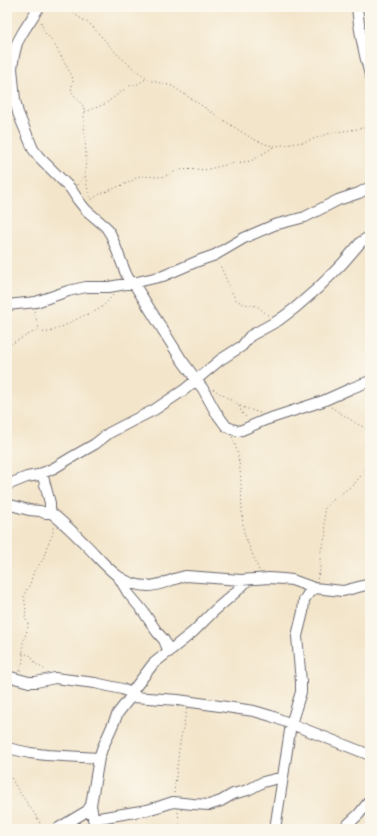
<svg xmlns="http://www.w3.org/2000/svg" width="377" height="836" font-family="Delius,sans-serif">
	<rect width="100%" height="100%" fill="#fbf7ec"/>
	<filter id="ink" filterUnits="userSpaceOnUse"><feTurbulence type="fractalNoise" baseFrequency=".025" numOctaves="2"/><feDisplacementMap in="SourceGraphic" scale="8" xChannelSelector="R" yChannelSelector="G"/><feConvolveMatrix kernelMatrix="1 2 1 2 8 2 1 2 1" color-interpolation-filters="sRGB"/></filter>
	<filter id="wash" filterUnits="userSpaceOnUse"><feTurbulence type="fractalNoise" baseFrequency=".012" numOctaves="4" result="noise"/><feDisplacementMap in="SourceGraphic" scale="16" xChannelSelector="R" yChannelSelector="G"/><feGaussianBlur stdDeviation="0.9" result="paint"/><feColorMatrix in="noise" values="0 0 0 0 0 0 0 0 0 0 0 0 0 0 0 0 0 1.4 0 .05"/><feComposite in="paint" operator="in"/></filter>
	<g filter="url(#wash)">
		<rect width="100%" height="100%" fill="#f3e5ca"/>
	</g>
	<g filter="url(#ink)">
		<g fill="none" stroke-linecap="round" stroke-linejoin="round">
			<g stroke="#6b666d" stroke-width="12">
				<path id="minor" d="M39,7l-16,25 -6,11 -3,12 -2,13 3,32 3,13 15,36 6,8 32,32 7,11 8,10 20,17 5,8 15,39 2,4 8,9 45,72 22,30 12,22 11,15 6,3 6,2 4,-1 23,-10 58,-19 29,-13 18,-7
					M357,7c2,23 7,46 13,68
					M7,305l29,-3 32,-11 18,-4h23l28,-5 26,-6 35,-15 17,-6 29,-17 30,-13 31,-8 33,-17 21,-7 11,-6
					M42,473l8,30v9c12,9 23,20 34,31 19,18 34,43 64,43 12,0 26,-8 38,-10l55,4 28,-2 14,1 9,1 22,8 29,3 27,-7
					M7,485l20,-8 11,-2 16,-7 20,-12 21,-12 14,-11 23,-12 22,-11 30,-20 36,-30 22,-14 8,-10 29,-16 16,-12 23,-20 24,-24 19,-22 9,-6
					M7,504l22,6 11,1 5,2h7
					M118,576l10,17 15,18 14,21 7,8 5,12
					M7,676l22,6h7l19,-4 40,5 27,6 9,4 6,4
					M131,693l22,-29 40,-32 21,-21 23,-20 11,-11
					M7,748l23,5 16,2 53,3
					M93,819l54,-9 14,-4 12,-4 20,2 16,1 12,-4 12,-7 15,-4 15,-8 20,-5
					M57,829l30,-18 4,-6
					M95,829l-4,-24 8,-47 3,-9 16,-36 11,-14 4,-2 45,3 76,11 17,5 99,39
					M275,829l16,-105 10,-32v-10l-4,-46 6,-24 1,-12 4,-6 6,-6
					M343,829l16,-15 11,-14"/>
			</g>
			<path stroke="#6b666d" stroke-width="1" stroke-dasharray="1 3" stroke-linecap="butt" d="M63,7l28,18 26,29 16,14 14,10 5,3 20,5 65,43 16,10 15,6 7,1 16,-2 13,-2 27,-9 39,-6
				M338,7l10,6
				M41,22l3,10 8,8 20,36 1,5 -2,10 12,15 1,3v15l2,31 -1,18 2,13 5,17
				M85,112l20,-8 24,-18 9,-2 8,-5
				M78,185l7,-11
				M92,199l8,-5 30,-12 9,-6 23,1 17,-7 17,-1 8,1 30,-7 17,-2 24,-15
				M219,263l11,25 6,12 8,4 13,2 12,10
				M34,311l5,18 3,3c10,3 33,-13 43,-17 5,-2 10,-3 14,-6 6,-4 10,-9 14,-14
				M7,346l32,-17
				M213,389l29,18 18,6
				M239,406l3,7 5,5
				M331,407l28,18 11,5
				M232,437c13,28 7,66 12,95l2,7 13,31
				M317,579l3,-9v-13l1,-7 5,-15 -2,-25 4,-6 26,-20 16,-19
				M22,653l8,2 6,9 11,7
				M20,671l3,-10v-18l5,-16v-4l-3,-5 1,-8 -2,-15 6,-11 4,-13 9,-11 4,-14 6,-12v-8
				M7,767c7,23 26,40 36,62
				M174,793l6,-51 7,-33
				M178,812l2,17"/>
			<use href="#minor" stroke="#fff" stroke-width="10"/>
		</g>
	</g>
	<rect width="377" height="836" fill="none" stroke="#fbf7ec" stroke-width="24"/>
</svg>
